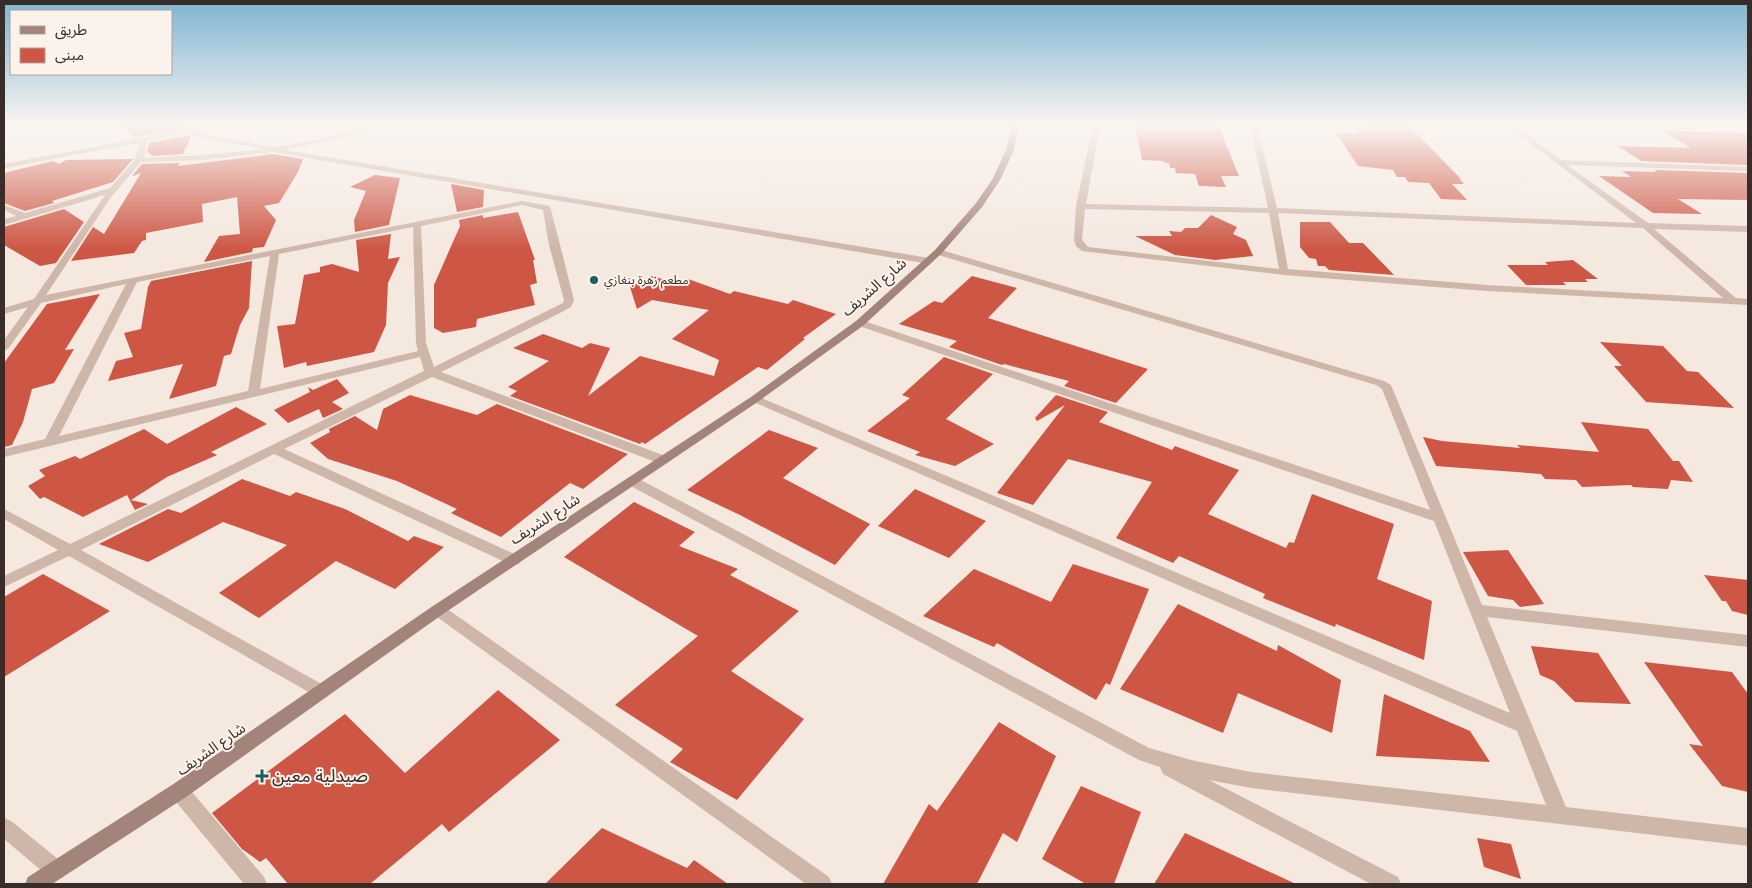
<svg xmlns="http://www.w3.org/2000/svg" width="1752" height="888" font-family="Lato,'Noto Sans Arabic',sans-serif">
	<rect width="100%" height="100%" fill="#f4e8df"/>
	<path fill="#cd5644" d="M122,125h73l-61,12z
		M1135,125h83l21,51h-18l5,11 -27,-1 -4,-12 -19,-1 -1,-5h-5l-1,-5h-4l-1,-2 -22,-1z
		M1380,125h27l7,8h2l45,46 -2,-1 5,6h-12l15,16 -26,-1 -12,-16 -21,-1 -3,-5h-8l-4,-7 -35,-4 -22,-33 24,1 -4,-6 26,-1z
		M1661,130l87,3v32l-107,-4 -23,-15 73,2z
		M189,135l2,2 -8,17 -31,2 -5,-5 2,-8z
		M273,154l30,5 -5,13 -19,31 -15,3 12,14 -12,27 -11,1 -1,4 -48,10 15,-26 21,-2 -3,-37 -35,7 1,18 -57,11v7l-4,1 -8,12 -63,8 22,-34 11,7 37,-61 -9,3 10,-12 38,-1 -2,3z
		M133,159l-20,23 -61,19 2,2 -29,8 -21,-8v-30l49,-12 6,3 7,-4z
		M1654,170l94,3v27l-70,-1 24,15 -49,-1 -54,-37 32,1 -9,-6 35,1z
		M375,175l25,3 -11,47 -34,7 -1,-12 12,-29 -16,-4z
		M451,184l33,6 -1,17 -26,5z
		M64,209l20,13 -28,41 -16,3 -36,-21v-18z
		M518,212l17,48h-2l4,23 -7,2 5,20 -58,14 -1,8 -33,6 -9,-5v-43l26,-59 -1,-6 24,-5v3z
		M1211,215l26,12 -4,7 13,6 7,16 -38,4 -40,-5 -40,-19h37l-3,-5 12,1 4,-4h13z
		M1300,222h30l19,21h14l31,32 -65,-5 -4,-4h-7l-2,-7 -7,-1 -9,-11z
		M391,234l-3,25 12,-2 -12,26 -2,42 -12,27 -67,14 -1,-4 -22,6 -7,-42 18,-2 9,-49 16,-3v-5l12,-3 27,8 -3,-32z
		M1573,260l25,19h-13l3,3h-25l3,3h-40l-19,-20h41l-3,-3z
		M252,261l-3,47 -9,17 -9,29 -7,2 -8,30 -47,13 14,-35 -75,17 8,-20 17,-4 -9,-24 17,-4 7,-42 3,-6z
		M651,276l30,8 7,-5 42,15 4,-3 54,13 5,-4 43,14 -33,24 2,1 -38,31 -9,-3 -113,77 -3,-2 -2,2 -130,-48 7,-5 -9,-4 41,-26 -36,-13 30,-14 39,14 8,-5 20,5 -22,48 52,-40 74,20 5,-16 -47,-21 37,-29 -57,-10 -15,9 -7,-22z
		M972,276l45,12 -29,30 160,51 -32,34 -52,-17 5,-5 -65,-17 -2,1 -53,-18 8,-6 -58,-17 35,-23 8,2z
		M100,294l-35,56 9,-1 -20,34 -22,6 -9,33 -11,23 -8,2v-84l43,-59z
		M1600,342l63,4 24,25 11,1 36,36 -88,-6 -32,-36h8z
		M944,357l49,17 -47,45 48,25 -39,22 -40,-11 5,-3 -53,-21 43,-33 -8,-3z
		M337,379l12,14 -17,9 11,7 -20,9 -4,-9 -31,14 -14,-13 36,-18 -2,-5 5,3z
		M410,395l67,20 20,-11 131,50 -45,35 -13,-6 -69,54 -50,-24 6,-4 -60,-28 -69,-22 -18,-16 20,-11 -1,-3 26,-13 22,14 6,-21z
		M1056,395l52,17 -9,10 73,28 3,-4 64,24 -31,44 78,34 3,-6 5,1 18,-49 82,30 -17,55 55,22 -8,59 -88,-36 -1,3 -72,-29 2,-4 -86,-38 -6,7 -57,-25 36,-56 -84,-23 -35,46 -36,-12 68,-88 -28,16 -2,-3z
		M236,407l31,17 -56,28 6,3 -50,22 -36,23 17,4 -13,6 -8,-15 -44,22 -39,-20 -4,2 -12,-13 17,-10 -6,-6 36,-14 5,3 64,-30 23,15z
		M1581,422l67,7 25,32h6l14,21 -22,-2 -3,9 -35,-2 -2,-2 -49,2 -6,-7 -31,-1 -4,-5 -105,-8 -13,-29 19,4 78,7 -3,-3 82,7z
		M769,430l49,18 -35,30 87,46 -35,41 -95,-50 -53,-25z
		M242,479l48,17 6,-4 49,17 63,32 6,-5 30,11 -49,42 -59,-28 -77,57 -40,-25 68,-48 -64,-23 -75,40 -49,-18 69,-35 13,4z
		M915,489l71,32 -37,37 -71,-32z
		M634,502l61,30 -16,14 59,23 -8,6 69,36 -68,60 73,48 -67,81 -67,-38 13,-13 -68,-44 83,-69 -134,-79z
		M1508,550l36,54 -24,3 -7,-7 -25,-4 -25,-44z
		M1073,564l76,25 -39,96 -4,-2 -10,17 -99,-57 -3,4 -71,-31 51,-47 77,33z
		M43,574l67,37 -106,66v-80z
		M1704,575l44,5v35l-16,-4 -6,-10h-4z
		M1178,604l99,47 1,-6 63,35 -9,53 -94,-40 -15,40 -103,-44z
		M1531,646l67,7 33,51 -56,-2 -21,-21 -14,-6z
		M1644,662l88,10 16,22v98l-26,-6 -33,-42 14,2z
		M498,690l62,50 -111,92 -7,-8 -72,60h-82l-22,-26 -6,4 -18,-13 -30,-36 133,-99 60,59z
		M1384,694l86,37 20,31 -114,-6z
		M999,722l57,34 -39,86 -14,-9 -26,51h-94l46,-80 8,7z
		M1081,786l60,26 -27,72h-28l-44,-25z
		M602,828l85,40 7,-8 34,24h-183z
		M1185,833l111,51h-142z
		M1477,838l34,6 10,35 -37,-12z"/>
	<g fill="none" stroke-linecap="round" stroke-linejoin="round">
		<path fill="#ceb6a9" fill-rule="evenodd" d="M200,125h10l-13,8 77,14 47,-8 53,-14h11l-31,10 -69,15 644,108 5,3 -5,3 -656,-112 -71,8 -61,2 -30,35 -65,98 476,-94 28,5 24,94 -3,7 -13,7 -117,58 227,85 1,3 -1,3h-10l-226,-86 -148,72 235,107 2,4 -2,4h-10l-235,-110 -193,96 246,137 2,5 -2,5 -6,2 -252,-143 -65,31v-11l54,-26 -54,-31v-10l66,35 354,-173 -4,-14 -416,100v-8l41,-10 81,-155 -85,19 -33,46 -4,1v-10l24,-33 -24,7v-6l30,-9 71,-104 -101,30v-6l12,-3 -12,-6v-5l21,8 85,-25 25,-29 4,-16 -135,25v-4l189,-36zM190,133l3,3 71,13 -62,6 -58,3 3,-17zM522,205l21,5 6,35 15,55 -1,3 -129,64 -8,-24 -5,-117zM413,227l3,116 2,8 -158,38 19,-135zM270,256l-22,135 -189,45 78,-154z
			M1093,125h7l-14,79 182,4 -18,-83h7l20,83 359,15 -130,-98h8l47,35 187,7v4l-181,-6 81,58 100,3v6l-94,-3 82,69 12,1v6l-261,-14 -203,-16 -202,-24 -6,-5 -2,-6 2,-34zM1085,209l184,4 10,56 -191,-22 -6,-7zM1278,213l365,15 80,70 -236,-13 -199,-16z
			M938,249l446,132 7,4 91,220 266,30v12l-261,-30 79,190 182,21v18l-497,-58 -42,-8 189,97 3,7h-30l-208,-110 -3,-7 -21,-7 -512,-276 -2,-3 2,-3h10l512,270 46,13 56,11 295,33 -29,-74 -766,-330 -2,-2 2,-2h8l751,316 -76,-192 -578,-196 -1,-2 1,-2h8l566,189 -48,-121 -6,-4 -441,-131 -2,-2z
			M438,604l5,2 386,271 3,7h-26l-373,-270 -3,-4 3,-4z
			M179,783l7,2 78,92 3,7h-23l-72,-87 -2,-6 2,-6z
			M4,818l7,3 52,42 3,7 -3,7 -7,3 -7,-3 -45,-38z"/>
		<path fill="#a2847a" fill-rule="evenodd" d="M1012,125h7l-5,25 -14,30 -18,27 -41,47 -77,71 -105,76 -316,213 -257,183 -134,87h-27l3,-7 144,-92 261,-179 318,-209 105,-76 79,-71 41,-47 16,-23 14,-30z"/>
	</g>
	<linearGradient id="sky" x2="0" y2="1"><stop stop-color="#7db4d1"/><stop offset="0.5" stop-color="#faf5f1"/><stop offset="1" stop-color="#faf5f1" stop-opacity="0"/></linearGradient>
	<rect width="1752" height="250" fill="url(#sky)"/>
	<g fill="#1c5f5c" stroke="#fbf2ec" stroke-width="2">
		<circle cx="594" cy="280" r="5"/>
		<path d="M259.5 768.5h5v5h5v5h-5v5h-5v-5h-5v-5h5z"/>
	</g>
	<g text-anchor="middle" stroke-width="4" stroke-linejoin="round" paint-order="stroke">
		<g font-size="12" fill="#3a2d29" stroke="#fbf2ec" text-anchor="start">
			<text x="604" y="284">مطعم زهرة بنغازي</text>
		</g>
		<g font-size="15" fill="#3a2d29" stroke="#fbf2ec">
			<text transform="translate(874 287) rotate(-41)" y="5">شارع الشريف</text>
			<text transform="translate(545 519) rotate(-33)" y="5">شارع الشريف</text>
			<text transform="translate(211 749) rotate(-35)" y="5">شارع الشريف</text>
		</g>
		<g font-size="18" fill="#3a2d29" stroke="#fbf2ec" text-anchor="start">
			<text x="272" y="782">صيدلية معين</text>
		</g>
	</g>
	<rect width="1752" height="888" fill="none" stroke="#3a2d29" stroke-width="10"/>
	<rect x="10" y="10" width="162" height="65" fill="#fbf2ec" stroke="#aea39e"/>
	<rect x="20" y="26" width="25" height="8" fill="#a2847a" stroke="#aea39e"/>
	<text x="55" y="35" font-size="15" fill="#3a2d29">طريق</text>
	<rect x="20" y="48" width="25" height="15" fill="#cd5644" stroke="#aea39e"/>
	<text x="55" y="60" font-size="15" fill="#3a2d29">مبنى</text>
</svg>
